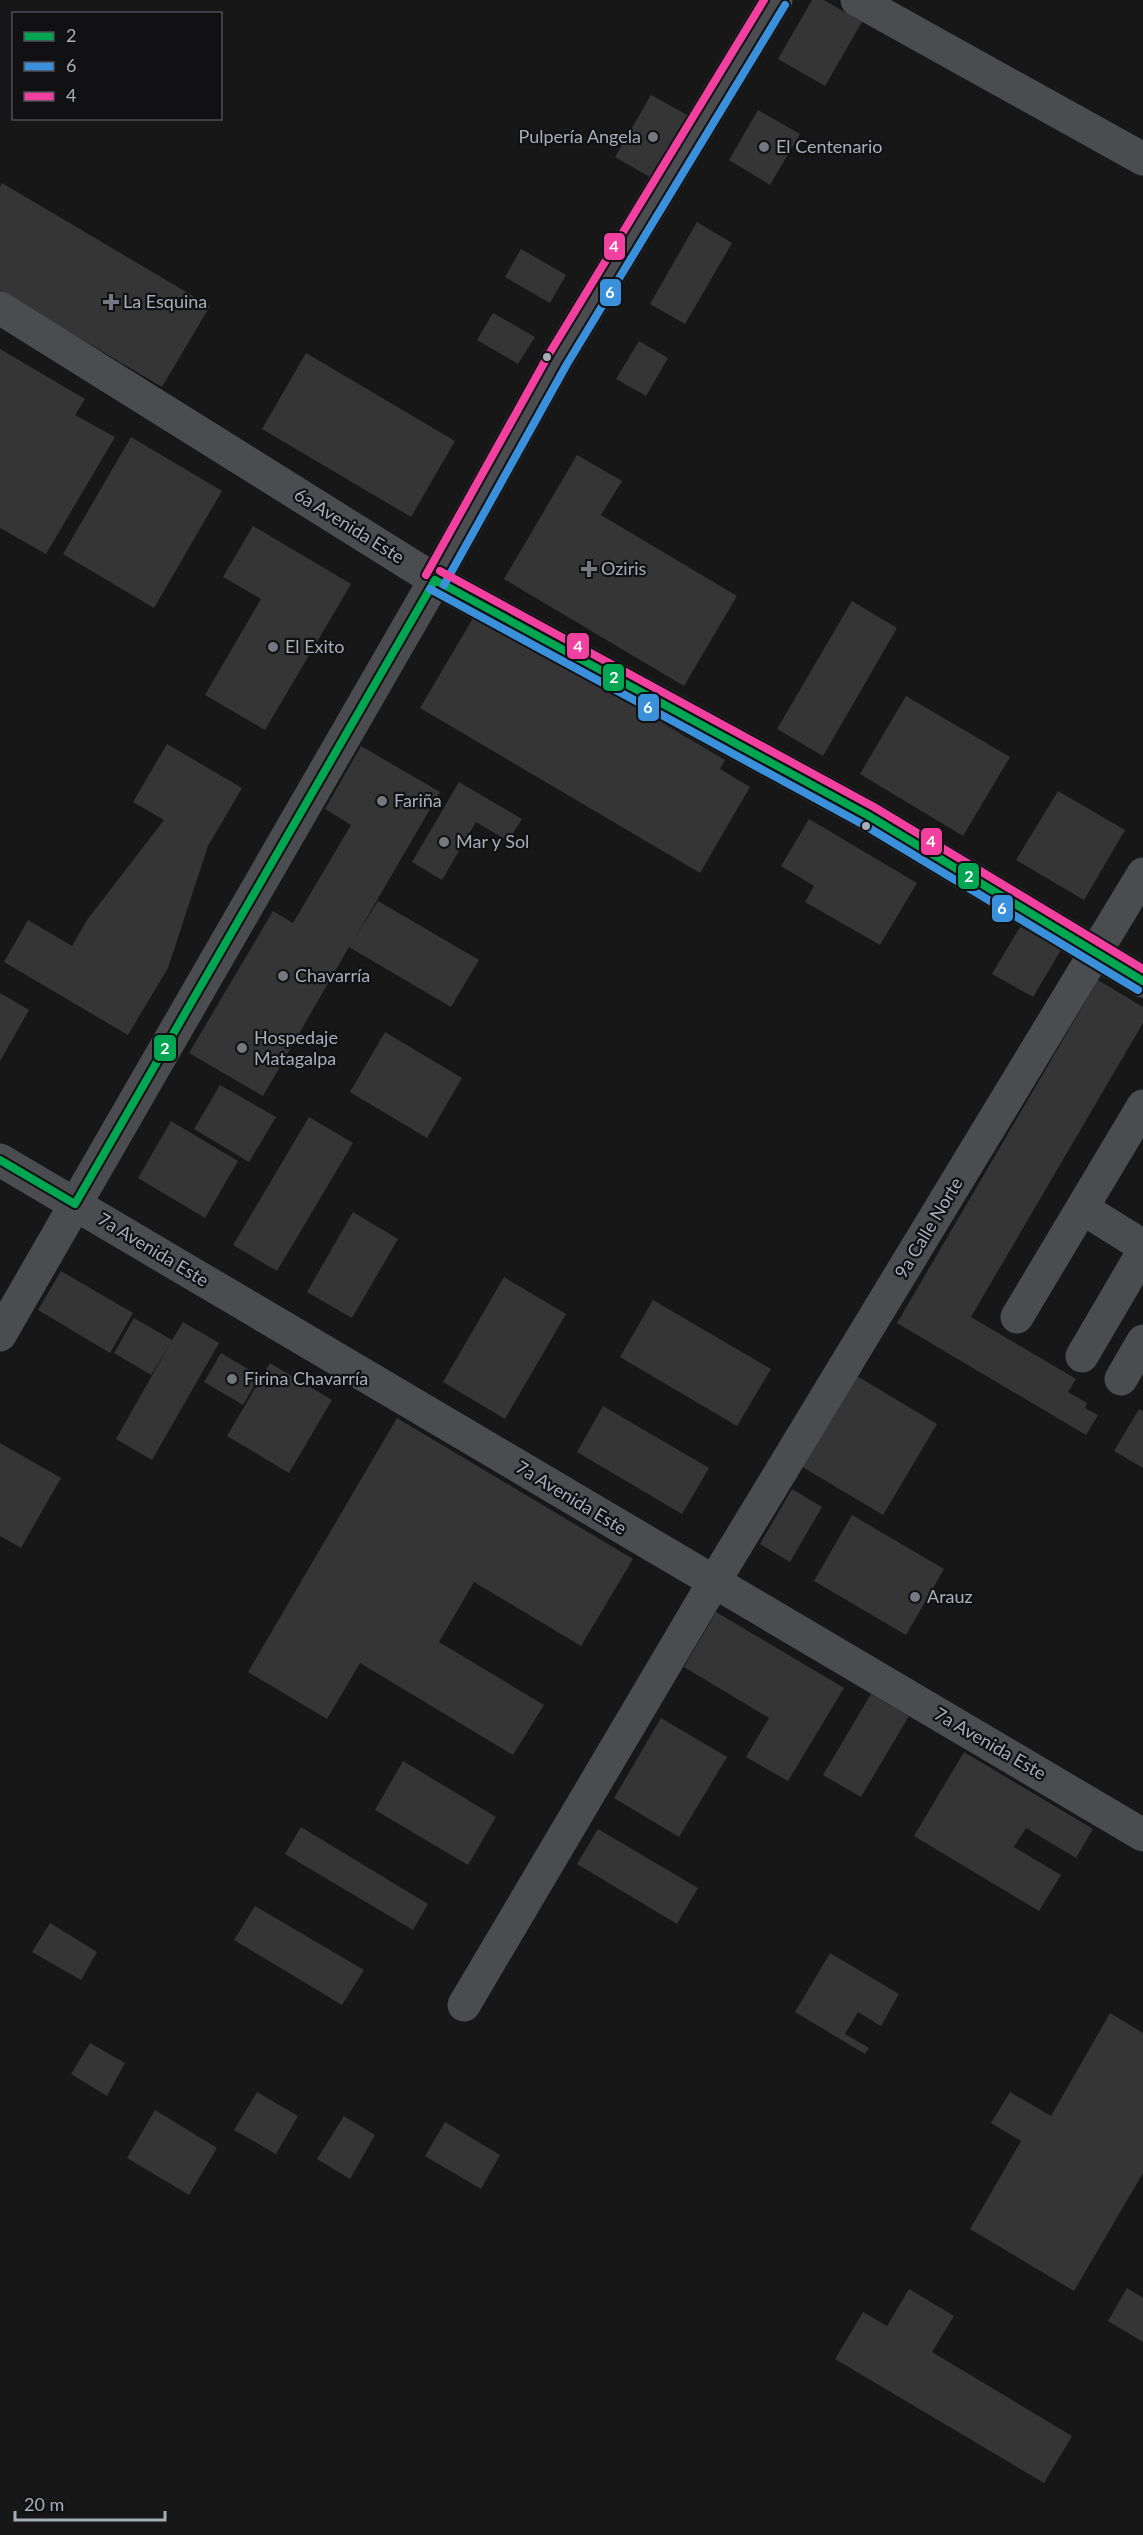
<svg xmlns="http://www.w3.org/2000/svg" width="1143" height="2535" font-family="Lato,sans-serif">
	<rect width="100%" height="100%" fill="#171717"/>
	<path fill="#353536" d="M812,0h12l38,22 -37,64 -47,-27z
		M651,95l40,22 -36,63 -40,-23z
		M758,110l42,24 -30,51 -41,-25z
		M2,183l208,123 -48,81 -162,-96v-104z
		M697,222l35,21 -47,81 -35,-20z
		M521,249l45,26 -16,28 -45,-26z
		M493,313l42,24 -17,27 -41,-24z
		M639,341l29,17 -22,38 -30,-17z
		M0,349l85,50 -10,16 40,22 -69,117 -46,-26z
		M306,353l149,88 -44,76 -149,-88z
		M131,437l91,54 -68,117 -91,-54z
		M577,455l45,26 -21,34 136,81 -53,90 -180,-107z
		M253,526l98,58 -86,146 -60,-35 56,-96 -38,-22z
		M852,601l45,27 -74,128 -46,-27z
		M476,613l249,147 -5,9 30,18 -50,86 -280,-165z
		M906,696l104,61 -47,79 -103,-62z
		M167,744l75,44 -34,58 -40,122 -40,67 -124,-73 24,-42 44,26 15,-26 77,-100 -31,-18z
		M361,746l79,46 -85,146 23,-37 101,59 -28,47 -102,-60 -86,149 -74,-43 84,-142 20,12 58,-98 -26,-16z
		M459,782l63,37 -14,22 -32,-19 -34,58 -30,-18z
		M1058,791l67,39 -41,70 -68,-40z
		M809,819l108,64 -37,62 -75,-43 9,-16 -33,-20z
		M1020,927l41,23 -28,47 -41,-23z
		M1098,980l45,27v16l-172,294 105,62 -8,13 19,11 -2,5 13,7 -12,20 -189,-112z
		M0,993l29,17 -29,51z
		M385,1032l77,46 -35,60 -77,-46z
		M220,1085l56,32 -27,45 -55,-33z
		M309,1117l44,26 -76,128 -44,-26z
		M171,1121l67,40 -33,57 -67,-40z
		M353,1212l45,27 -46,79 -45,-26z
		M61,1271l72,42 -23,40 -72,-43z
		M504,1277l62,37 -61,105 -62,-37z
		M653,1300l118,69 -34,57 -117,-69z
		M134,1318l38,22 11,-18 36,21 -67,117 -36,-21 55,-97 -20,33 -37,-22z
		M221,1353l39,23 -17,29 -39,-23z
		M270,1363l62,37 -43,73 -62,-37z
		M852,1373l85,51 -54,91 -84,-50z
		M603,1406l106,62 -27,46 -105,-62z
		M1139,1409l4,2v57l-29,-17z
		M397,1418l236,141 -52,87 -107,-64 -35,60 105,63 -31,50 -153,-92 -33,56 -79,-47z
		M0,1443l61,35 -40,70 -21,-12z
		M792,1489l30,18 -32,55 -30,-18z
		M852,1515l92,54 -38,66 -92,-54z
		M716,1612l128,76 -56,93 -42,-24 23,-39 -85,-51z
		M871,1694l38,22 -48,81 -38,-22z
		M661,1718l66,39 -48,80 -65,-39z
		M964,1752l129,77 -17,29 -50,-30 -12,19 47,28 -22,36 -125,-75z
		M403,1761l93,56 -28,48 -93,-55z
		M301,1827l127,77 -15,26 -128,-76z
		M598,1829l100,59 -21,36 -100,-60z
		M255,1906l109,64 -22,35 -108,-65z
		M50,1923l47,29 -16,28 -49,-28z
		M830,1953l69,41 -18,32 -23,-14 -13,22 24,14 -4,6 -70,-42z
		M1110,2013l33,20v140l-69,118 -104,-62 51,-88 -30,-18 19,-31 41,24z
		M90,2043l35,20 -18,33 -36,-22z
		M257,2092l41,24 -22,38 -42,-24z
		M155,2110l62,38 -28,47 -62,-37z
		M344,2116l31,19 -25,44 -33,-20z
		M445,2122l55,33 -19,34 -56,-33z
		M1127,2288l16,10v44l-35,-21z
		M909,2289l45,27 -22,36 140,84 -28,47 -209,-124 28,-47 24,14z"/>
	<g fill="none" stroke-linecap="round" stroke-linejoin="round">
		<path stroke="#4b4c50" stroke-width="33" d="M857,0l286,159
			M0,308l435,272 434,236 274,165
			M0,1160l1143,675
			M1082,1208l61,38
			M1017,1317l126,-211
			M0,1335l435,-755 123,-221 218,-359
			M1082,1356l61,-104
			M1121,1379l22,-38
			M464,2005l250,-423 429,-708"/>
		<g stroke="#111113" stroke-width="12">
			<path id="bus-1" d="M435,580l434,236 274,165
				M0,1160l75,44
				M75,1204l360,-624"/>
		</g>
		<g stroke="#111113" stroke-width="12">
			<path id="bus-2" d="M444,585l123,-221 218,-359
				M430,589l434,236 274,165"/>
		</g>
		<g stroke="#111113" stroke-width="12">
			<path id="bus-3" d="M440,571l434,236 269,162
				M426,575l123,-221 215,-354"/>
		</g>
		<use href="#bus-1" stroke="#00a651" stroke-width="8"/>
		<use href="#bus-2" stroke="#3a90db" stroke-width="8"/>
		<use href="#bus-3" stroke="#f240a1" stroke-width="8"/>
	</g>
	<g fill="#757880" stroke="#111113" stroke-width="2">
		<circle cx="653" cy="137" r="6"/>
		<circle cx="764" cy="147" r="6"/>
		<path d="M108 293h6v6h6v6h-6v6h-6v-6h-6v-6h6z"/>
		<path d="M586 560h6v6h6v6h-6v6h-6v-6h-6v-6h6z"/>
		<circle cx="273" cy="647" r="6"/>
		<circle cx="382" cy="801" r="6"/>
		<circle cx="444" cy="842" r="6"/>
		<circle cx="283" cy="976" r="6"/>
		<circle cx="242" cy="1048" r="6"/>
		<circle cx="232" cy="1379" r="6"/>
		<circle cx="915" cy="1597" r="6"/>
	</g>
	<g fill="#a8adb8" stroke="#111113" stroke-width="2">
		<circle cx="547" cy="357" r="5"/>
		<circle cx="866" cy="826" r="5"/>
	</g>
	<g text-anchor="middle" stroke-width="4.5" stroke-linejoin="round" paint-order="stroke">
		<g font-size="18" fill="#a8adb8" stroke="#111113" text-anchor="start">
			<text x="641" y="143" text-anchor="end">Pulpería Angela</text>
			<text x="776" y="153">El Centenario</text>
			<text x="123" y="308">La Esquina</text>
			<text x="601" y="575">Oziris</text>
			<text x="285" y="653">El Exito</text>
			<text x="394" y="807">Fariña</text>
			<text x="456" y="848">Mar y Sol</text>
			<text x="295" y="982">Chavarría</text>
			<text x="254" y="1044">Hospedaje<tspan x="254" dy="21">Matagalpa</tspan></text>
			<text x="244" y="1385">Firina Chavarría</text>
			<text x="927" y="1603">Arauz</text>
		</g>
		<g font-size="18" fill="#a8adb8" stroke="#111113">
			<text transform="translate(349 526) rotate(32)" y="6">6a Avenida Este</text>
			<text transform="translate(929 1228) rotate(-59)" y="6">9a Calle Norte</text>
			<text transform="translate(153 1250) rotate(31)" y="6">7a Avenida Este</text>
			<text transform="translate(571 1498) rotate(31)" y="6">7a Avenida Este</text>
			<text transform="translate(990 1744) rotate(30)" y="6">7a Avenida Este</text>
		</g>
	</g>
	<g stroke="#111113" stroke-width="2">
		<rect x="603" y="232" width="23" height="29" rx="6" fill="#f240a1"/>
		<rect x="599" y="278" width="23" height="29" rx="6" fill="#3a90db"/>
		<rect x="566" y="632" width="24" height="28" rx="6" fill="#f240a1"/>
		<rect x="602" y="663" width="23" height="29" rx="6" fill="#00a651"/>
		<rect x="637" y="693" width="23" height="29" rx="6" fill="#3a90db"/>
		<rect x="920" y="827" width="23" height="29" rx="6" fill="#f240a1"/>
		<rect x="957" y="862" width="23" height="28" rx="6" fill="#00a651"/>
		<rect x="991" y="894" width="23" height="29" rx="6" fill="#3a90db"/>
		<rect x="153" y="1034" width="24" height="28" rx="6" fill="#00a651"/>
	</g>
	<g font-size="16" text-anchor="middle" font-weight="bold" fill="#fff">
		<text x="614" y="252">4</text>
		<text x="610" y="298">6</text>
		<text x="578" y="652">4</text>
		<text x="614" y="683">2</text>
		<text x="648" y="713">6</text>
		<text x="931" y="847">4</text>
		<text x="969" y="882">2</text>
		<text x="1002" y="914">6</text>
		<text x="165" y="1054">2</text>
	</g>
	<rect x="12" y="12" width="210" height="108" fill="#111113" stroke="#4d4f55" stroke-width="1.5"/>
	<rect x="24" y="32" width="30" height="9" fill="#00a651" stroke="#4d4f55" stroke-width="1.5"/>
	<text x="66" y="42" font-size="18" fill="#a8adb8">2</text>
	<rect x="24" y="62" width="30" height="9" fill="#3a90db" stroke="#4d4f55" stroke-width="1.5"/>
	<text x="66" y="72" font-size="18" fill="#a8adb8">6</text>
	<rect x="24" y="92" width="30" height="9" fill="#f240a1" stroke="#4d4f55" stroke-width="1.5"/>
	<text x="66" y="102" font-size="18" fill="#a8adb8">4</text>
	<path d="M15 2511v9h150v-9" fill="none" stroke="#a8adb8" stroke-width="3"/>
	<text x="24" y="2511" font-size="18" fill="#a8adb8" stroke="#111113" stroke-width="4.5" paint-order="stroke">20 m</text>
</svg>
